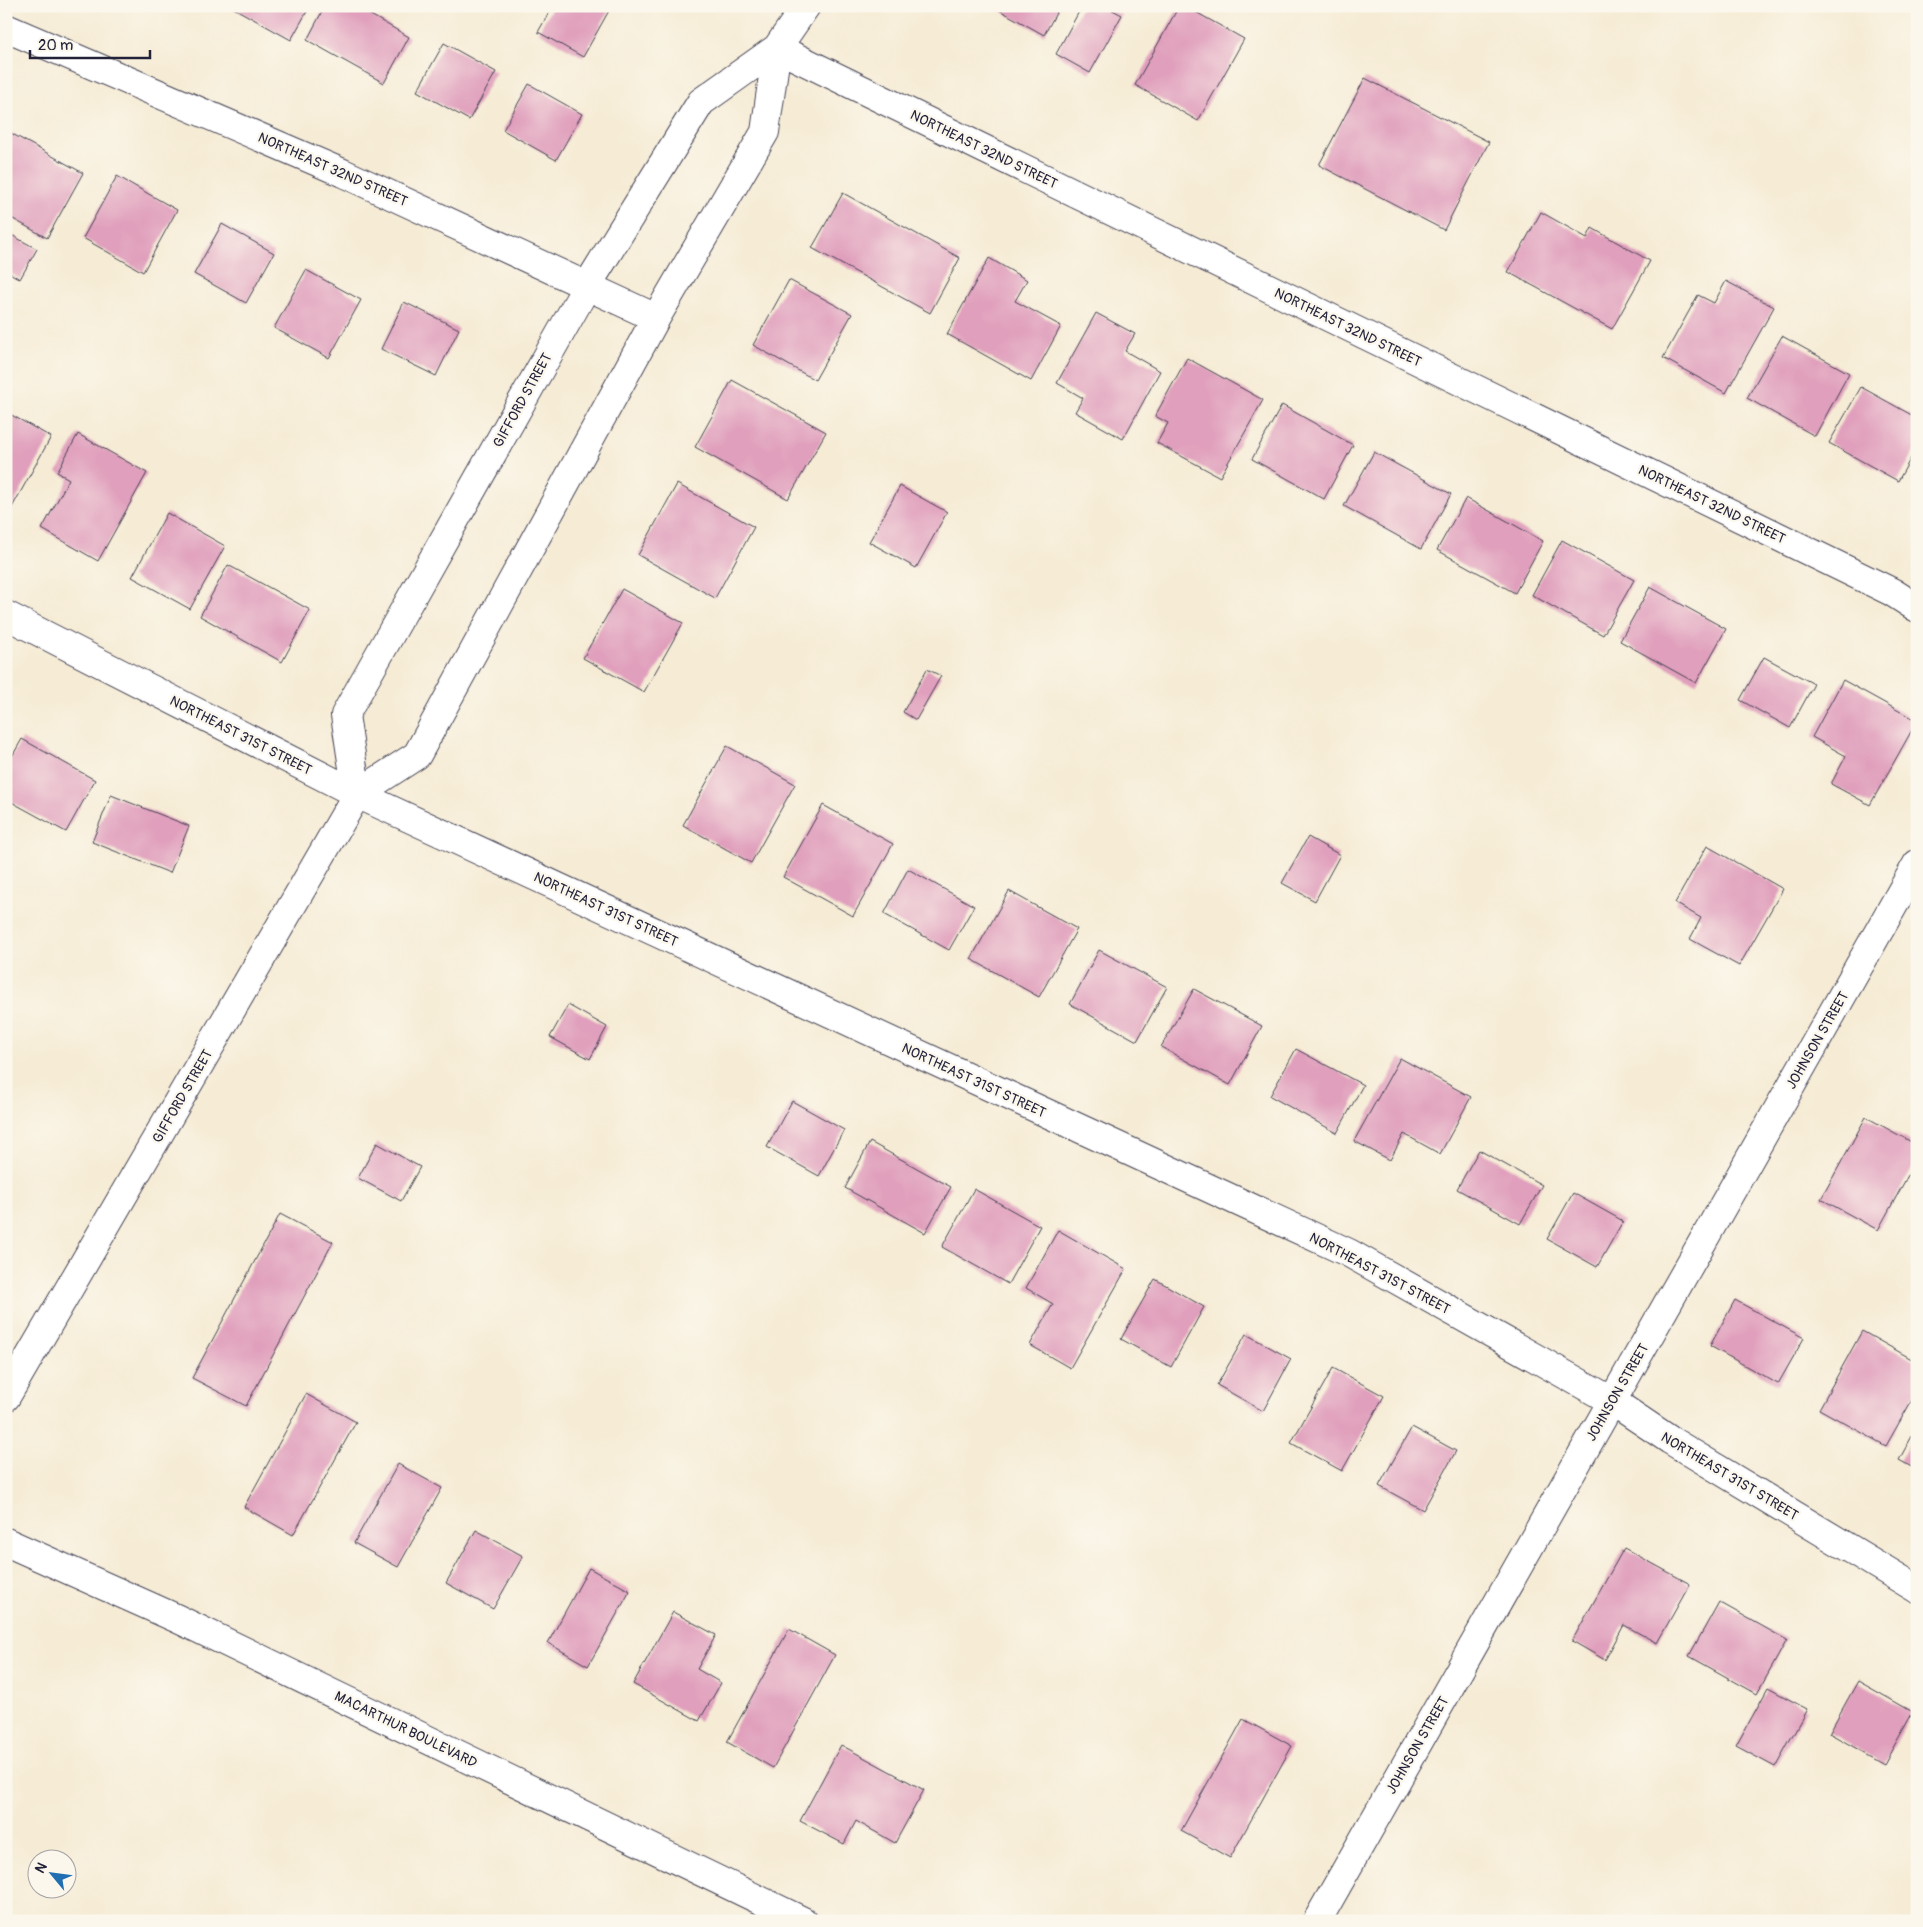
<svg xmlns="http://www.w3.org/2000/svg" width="1923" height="1927" font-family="Pangolin,sans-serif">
	<rect width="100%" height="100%" fill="#fbf7ec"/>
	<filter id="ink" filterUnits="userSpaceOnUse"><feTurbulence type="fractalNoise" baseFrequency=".02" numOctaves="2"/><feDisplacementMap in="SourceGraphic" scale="10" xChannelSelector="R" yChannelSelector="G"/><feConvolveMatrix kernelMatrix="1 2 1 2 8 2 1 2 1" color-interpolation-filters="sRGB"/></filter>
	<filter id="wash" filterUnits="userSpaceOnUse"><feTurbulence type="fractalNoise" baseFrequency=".0096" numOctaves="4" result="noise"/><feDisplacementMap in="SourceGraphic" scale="20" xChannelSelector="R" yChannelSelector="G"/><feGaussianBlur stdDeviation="1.12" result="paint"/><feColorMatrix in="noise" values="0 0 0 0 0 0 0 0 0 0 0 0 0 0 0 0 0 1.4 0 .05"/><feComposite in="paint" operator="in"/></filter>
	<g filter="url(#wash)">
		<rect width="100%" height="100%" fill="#f6ecd6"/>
		<g id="blocks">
			<path fill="#e09fbc" d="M230,6h80l-19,34z
				M325,6h30l54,31 -25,46 -77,-43z
				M553,6l58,1 -28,50 -45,-25z
				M992,6h68l-16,29z
				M1082,6h23l17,9 -32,58 -34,-19z
				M1179,6h6l59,33 -46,82 -63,-36z
				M444,43l52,29 -27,48 -52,-29z
				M1365,78l124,64 -45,88 -125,-65z
				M529,84l53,30 -26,46 -53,-30z
				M7,131l76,42 -36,65 -41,-23z
				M117,176l60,34 -34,62 -60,-34z
				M843,193l117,65 -30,55 -118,-65z
				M1541,212l46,26 5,-10 58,33 -38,68 -104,-57z
				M222,224l52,29 -28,50 -52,-29z
				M6,232l31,17 -17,30 -14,-8z
				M989,258l38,22 -12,21 46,25 -30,55 -84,-47z
				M306,270l55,30 -32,58 -55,-30z
				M789,280l63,34 -37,66 -62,-35z
				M1726,281l48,26 -48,86 -63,-35 35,-63 16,8z
				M404,302l55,27 -23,47 -55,-27z
				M1096,313l39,21 -10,17 35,20 -37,68 -48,-27 8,-14 -26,-15z
				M1782,336l67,37 -34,63 -68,-38z
				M1187,358l76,42 -43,77 -63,-34 11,-20 -13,-7z
				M732,380l94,52 -38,67 -93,-52z
				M1861,387l56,31v29l-19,34 -69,-38z
				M1282,405l71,40 -29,54 -72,-40z
				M6,412l45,25 -41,74 -4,-2z
				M78,434l69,39 -49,88 -56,-32 27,-50 -12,-7z
				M1374,452l77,42 -30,55 -77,-43z
				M677,484l77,43 -39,71 -77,-43z
				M900,486l47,26 -31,56 -47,-26z
				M1466,498l77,43 -28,52 -78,-43z
				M167,513l58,33 -35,63 -58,-32z
				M1562,540l72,40 -31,55 -71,-40z
				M228,565l82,45 -28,52 -82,-46z
				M1650,587l76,42 -30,54 -76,-42z
				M622,589l61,34 -39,69 -61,-34z
				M1764,657l50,27 -24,44 -50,-28z
				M927,669l14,7 -25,44 -13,-8z
				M1843,680l74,41 -47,84 -39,-21 15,-28 -34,-19z
				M22,739l73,41 -29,52 -60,-33v-32z
				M727,746l68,38 -44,79 -68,-38z
				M111,795l78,31 -19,47 -78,-31z
				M823,805l70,39 -40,72 -70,-39z
				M1308,837l32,18 -25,46 -33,-18z
				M1707,846l76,43 -44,77 -49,-27 11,-21 -26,-15z
				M908,869l66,37 -25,44 -65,-36z
				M1009,891l68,38 -38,68 -68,-38z
				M1099,950l68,37 -30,54 -67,-37z
				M1194,989l68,37 -32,59 -69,-38z
				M568,1005l39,22 -17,32 -40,-22z
				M1296,1049l67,36 -26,48 -67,-37z
				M1400,1058l71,39 -31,57 -36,-20 -14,26 -36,-19z
				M792,1101l52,29 -25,46 -52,-29z
				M1866,1117l51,28v14l-39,71 -57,-31z
				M870,1142l81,45 -26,46 -80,-45z
				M377,1143l43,24 -19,34 -43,-23z
				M1479,1150l63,35 -22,39 -63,-35z
				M974,1189l66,37 -32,58 -66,-37z
				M1573,1193l50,28 -26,46 -50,-28z
				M280,1214l53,28 -87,164 -54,-28z
				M1058,1230l68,39 -56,99 -40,-23 23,-41 -27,-16z
				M1155,1279l49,28 -33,60 -50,-28z
				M1735,1300l69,38 -26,46 -68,-38z
				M1862,1331l55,31v29l-31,55 -67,-37z
				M1246,1334l45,25 -28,52 -46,-26z
				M1333,1368l51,28 -42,75 -51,-28z
				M306,1394l50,28 -63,113 -49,-28z
				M1412,1427l44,24 -33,59 -44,-24z
				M1917,1427v43l-18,-10z
				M398,1464l44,24 -44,79 -44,-24z
				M476,1530l47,26 -30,53 -47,-26z
				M1624,1548l66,36 -33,59 -33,-18 -19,35 -33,-19z
				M589,1568l41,23 -42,75 -40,-23z
				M1719,1602l68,38 -30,54 -68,-38z
				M673,1612l43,23 -19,34 24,14 -22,38 -66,-37z
				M789,1629l46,26 -62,113 -46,-26z
				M1858,1681l55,31 -29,52 -55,-31z
				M1768,1688l39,21 -32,58 -39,-21z
				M1243,1719l49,27 -62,112 -49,-27z
				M841,1745l83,45 -29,53 -39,-22 -12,23 -44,-23z"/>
		</g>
	</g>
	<g filter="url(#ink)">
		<use href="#blocks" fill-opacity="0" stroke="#424052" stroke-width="1"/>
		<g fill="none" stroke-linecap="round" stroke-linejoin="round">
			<g stroke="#424052" stroke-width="30">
				<path id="minor" d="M6,28l337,145 313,145
					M777,48l1115,544 25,16
					M6,615l351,179 992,459 263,148 58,39 247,149
					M357,794l-12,-79 242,-429 114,-184 76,-54 29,-42
					M6,1397l351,-603 60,-39 239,-437 109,-186 12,-84
					M1317,1921l600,-1057"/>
			</g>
			<g stroke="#424052" stroke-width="30">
				<path id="secondary" d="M6,1542l172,77 625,302"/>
			</g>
			<use href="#minor" stroke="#fff" stroke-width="28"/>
			<use href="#secondary" stroke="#fff" stroke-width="28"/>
		</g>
	</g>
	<g text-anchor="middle" stroke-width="4.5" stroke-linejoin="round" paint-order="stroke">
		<g font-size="14" fill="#22223b" stroke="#fbf7ec">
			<text transform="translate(984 149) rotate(26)" y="5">NORTHEAST 32ND STREET</text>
			<text transform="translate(333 169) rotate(24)" y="5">NORTHEAST 32ND STREET</text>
			<text transform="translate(1348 327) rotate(26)" y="5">NORTHEAST 32ND STREET</text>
			<text transform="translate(522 400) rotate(-61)" y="5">GIFFORD STREET</text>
			<text transform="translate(1712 504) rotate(26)" y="5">NORTHEAST 32ND STREET</text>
			<text transform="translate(241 735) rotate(27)" y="5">NORTHEAST 31ST STREET</text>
			<text transform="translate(606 909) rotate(25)" y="5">NORTHEAST 31ST STREET</text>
			<text transform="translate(1817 1040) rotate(-60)" y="5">JOHNSON STREET</text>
			<text transform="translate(974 1080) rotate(25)" y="5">NORTHEAST 31ST STREET</text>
			<text transform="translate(182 1096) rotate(-60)" y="5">GIFFORD STREET</text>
			<text transform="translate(1380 1273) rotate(28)" y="5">NORTHEAST 31ST STREET</text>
			<text transform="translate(1617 1392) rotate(-60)" y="5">JOHNSON STREET</text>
			<text transform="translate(1730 1476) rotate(31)" y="5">NORTHEAST 31ST STREET</text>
			<text transform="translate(406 1729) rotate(26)" y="5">MACARTHUR BOULEVARD</text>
			<text transform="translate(1417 1745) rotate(-60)" y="5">JOHNSON STREET</text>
		</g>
	</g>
	<rect width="1923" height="1927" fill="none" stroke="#fbf7ec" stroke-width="25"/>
	<g transform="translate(52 1874) rotate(299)"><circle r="24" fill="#fbf7ec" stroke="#a4a2a5"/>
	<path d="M0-4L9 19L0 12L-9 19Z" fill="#1f6fb2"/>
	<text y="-8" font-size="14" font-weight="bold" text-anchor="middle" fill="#22223b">N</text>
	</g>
	<path d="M30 50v8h120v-8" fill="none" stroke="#22223b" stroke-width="2.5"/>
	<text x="38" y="50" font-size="15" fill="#22223b" stroke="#fbf7ec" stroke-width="4" paint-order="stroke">20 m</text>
</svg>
